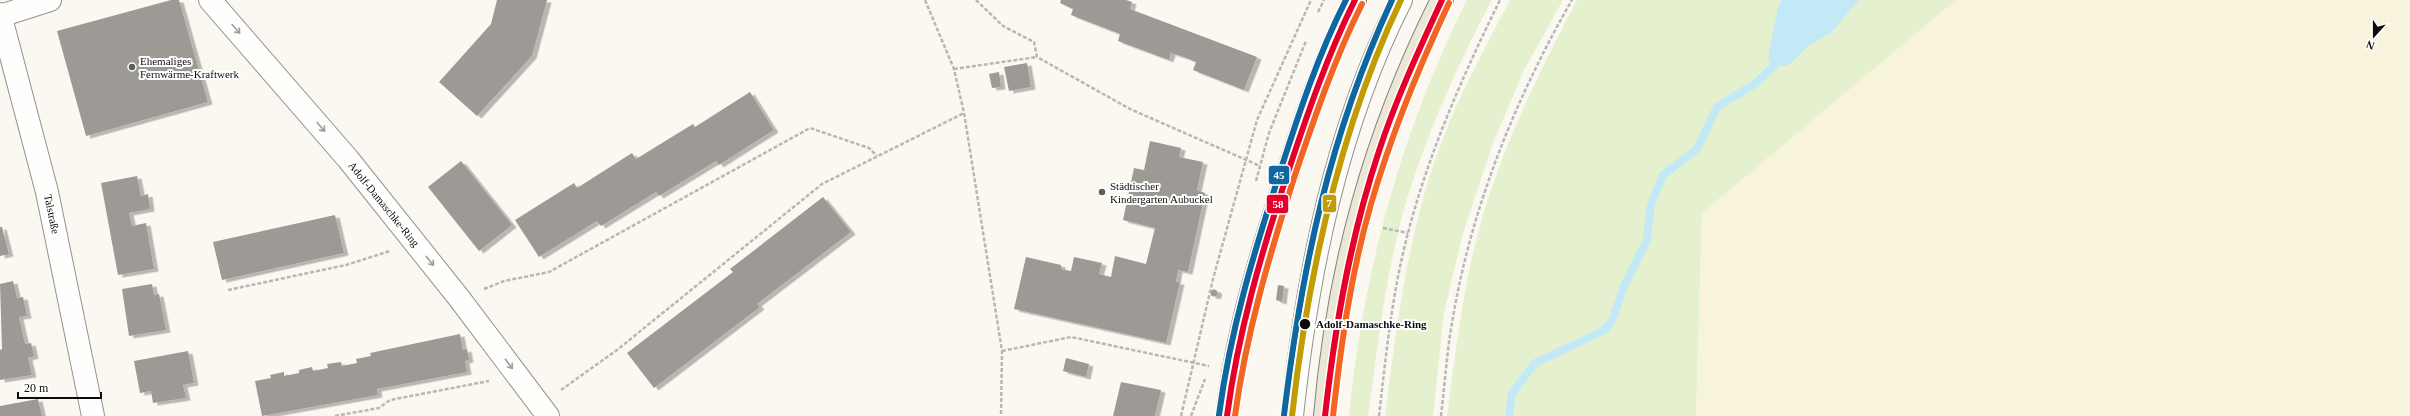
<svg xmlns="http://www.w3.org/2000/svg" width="2410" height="416" font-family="'Times New Roman',serif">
	<defs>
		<filter id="shadow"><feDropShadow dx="4.5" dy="2.5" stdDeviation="0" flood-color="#0004"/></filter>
	</defs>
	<rect width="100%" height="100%" fill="#faf8f0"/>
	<path fill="#f8f4db" d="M1956,0h454v416h-714l6,-203z"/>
	<path fill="#e5f1ce" d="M1467,0h25c-36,67 -73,151 -92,224 -16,63 -23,128 -32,192h-19c14,-144 53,-287 118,-416z
		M1510,0h53l-39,70 -31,73 -30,90 -19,80 -11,103h-48c12,-93 23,-186 57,-275 18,-48 44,-95 68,-141z
		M1577,0h204l-3,7 10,58 19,-18 25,-15 27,-32h97l-254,213 -6,203h-249c9,-66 16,-133 35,-197 22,-76 58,-149 95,-219z"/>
	<path fill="#c3e9f7" d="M1781,0h78l-27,32 -25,15 -19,19h-13l-6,-3 -1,-5 10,-51z"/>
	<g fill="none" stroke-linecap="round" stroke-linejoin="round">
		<path stroke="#c3e9f7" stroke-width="8" d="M1509,416l3,-23 23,-30 68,-32 9,-10 12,-35 23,-46 4,-36 12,-29 34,-26 20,-42 39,-24 26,-25"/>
	</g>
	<path fill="#9d9a96" filter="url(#shadow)" d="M171,0h8l29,102 -122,34 -29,-105z
		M497,0h50l-15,56 -55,60 -38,-34 52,-58z
		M1061,0h65l6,2 -2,7 127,48 -13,33 -51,-20 3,-8 -12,-5 -13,-4 -2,7 -51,-19 2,-7 -49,-19 2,-6 -13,-6z
		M1027,63l4,24 -22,4 -5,-24z
		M999,72l2,15 -9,1 -3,-14z
		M750,92l24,38 -55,35 -3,-4 -57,35 -3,-4 -55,34 -4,-5 -58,36 -24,-37 59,-37 3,5 55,-35 4,6 57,-35 2,3z
		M1150,141l31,7 -2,9 24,5 -6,28 8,3 -17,79 -10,-2 -2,12h4l-14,61 -152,-34 12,-52 35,8v4l10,2 3,-14 28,6 -3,11 12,3 4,-21 31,8 9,-36 -32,-8 11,-52 10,2z
		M461,161l51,64 -33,26 -51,-64z
		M137,176l4,20 7,-2 2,15 -21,4 3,13 14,-3 8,46 -36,6 -17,-92z
		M823,197l28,35 -94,72 3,3 -106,81 -27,-35 106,-81 -3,-3z
		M335,215l9,38 -122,27 -9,-38z
		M0,227h2l7,27 -9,2z
		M13,281l4,17 6,-1 4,19 -8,1 6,27 6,-1 3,13 -6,2 4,17 -32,5v-30l2,-1 -2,-65z
		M152,284l2,11 5,-1 7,36 -37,6 -7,-47z
		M1278,285l6,1 -2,16 -6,-2z
		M1210.5 293a3.5 3.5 0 1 1 7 0a3.5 3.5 0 1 1-7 0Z
		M460,334l3,16 4,-1 2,11 -4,1 2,11 -90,17 1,6 -116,21 -7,-35 16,-3 -1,-3 14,-3v4l15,-3v-3l13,-3 1,4 15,-3 -1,-4 14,-2 1,4 15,-3 -1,-4 15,-3 -1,-3z
		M188,351l6,32 -11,2 3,13 -33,5 -2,-12 -11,2 -6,-32z
		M1066,358l23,6 -3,13 -23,-6z
		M1121,382l40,8 -6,26h-42z
		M38,399l4,17h-42v-10z"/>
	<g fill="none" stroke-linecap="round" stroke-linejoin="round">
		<g stroke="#93928f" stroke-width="24">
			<path id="minor" d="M210,0l138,159 111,139 89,118
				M0,14l47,178 46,224
				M0,16l50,-16
				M1292,416c15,-141 44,-288 109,-416"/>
		</g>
		<g stroke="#80807c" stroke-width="24">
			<path id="major" d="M1227,416c9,-82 34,-163 60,-241 19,-59 39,-120 68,-175
				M1325,416c13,-149 50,-282 117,-416"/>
		</g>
		<path stroke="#b7b7b5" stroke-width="2.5" stroke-dasharray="4 2" stroke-linecap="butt" d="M925,0l29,69 10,44 38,238 -1,65
			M976,0l27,26 31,16 3,15 93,52 130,57
			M1318,12l6,-12
			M954,69l83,-12
			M1256,181l13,-48 37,-92
			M1383,228l25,5
			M484,289l20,-8 45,-9 261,-144 59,20 8,8
			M228,290l118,-25 44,-14
			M1002,351l69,-14 138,29
			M561,390l56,-40 205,-166 142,-71
			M335,416l44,-8 11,-8 99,-19
			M1181,416l32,-137 44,-159 54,-120
			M1191,416l14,-37
			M1379,416c7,-61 13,-123 29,-183 21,-81 55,-158 92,-233
			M1441,416c4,-33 6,-67 12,-99 19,-111 63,-220 119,-317"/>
		<use href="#minor" stroke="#fefefd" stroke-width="22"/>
		<use href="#major" stroke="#ece6d6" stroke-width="22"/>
		<g stroke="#fff" stroke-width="9">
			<path id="bus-1" d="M1227,416c11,-83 34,-162 60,-241 20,-60 40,-119 68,-175
				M1325,416c10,-90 25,-178 54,-265 17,-52 40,-101 63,-151"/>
		</g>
		<g stroke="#fff" stroke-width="9">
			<path id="bus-2" d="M1235,416c11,-82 34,-159 59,-238 20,-59 40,-118 68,-174
				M1333,416c8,-72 18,-143 38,-212 20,-69 47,-135 78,-201"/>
		</g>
		<g stroke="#fff" stroke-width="9">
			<path id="bus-3" d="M1219,415c11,-84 35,-163 61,-243 19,-59 38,-117 66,-172
				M1284,415c18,-148 45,-279 108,-415"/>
		</g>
		<use href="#bus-1" stroke="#e4002b" stroke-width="6"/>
		<use href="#bus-2" stroke="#f26522" stroke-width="6"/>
		<use href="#bus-3" stroke="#0e679f" stroke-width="6"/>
		<g stroke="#fff" stroke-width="9">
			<path id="tram-1" d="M1292,416c16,-142 47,-286 109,-416"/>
		</g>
		<use href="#tram-1" stroke="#c29c03" stroke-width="6"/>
	</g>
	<defs><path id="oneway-shaft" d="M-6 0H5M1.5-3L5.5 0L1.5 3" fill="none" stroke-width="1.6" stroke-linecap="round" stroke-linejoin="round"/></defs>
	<g stroke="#9d9d9d">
		<use href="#oneway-shaft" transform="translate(236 29) rotate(48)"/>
		<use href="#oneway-shaft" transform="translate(321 127) rotate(49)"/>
		<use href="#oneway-shaft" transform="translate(430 261) rotate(51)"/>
		<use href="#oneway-shaft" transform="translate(509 364) rotate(53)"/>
	</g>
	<g fill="#5f5f5c" stroke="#fff" stroke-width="1.5">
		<circle cx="132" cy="67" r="4"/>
		<circle cx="1102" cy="192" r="4"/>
	</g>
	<circle fill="#0c0c0c" stroke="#fff" stroke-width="1.5" cx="1305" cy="324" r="6"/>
	<g text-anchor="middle" stroke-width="4" stroke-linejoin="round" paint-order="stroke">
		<g font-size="11" fill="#0c0c0c" stroke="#fff" text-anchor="start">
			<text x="140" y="65">Ehemaliges<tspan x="140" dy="13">Fernwärme-Kraftwerk</tspan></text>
			<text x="1110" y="190">Städtischer<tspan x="1110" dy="13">Kindergarten Aubuckel</tspan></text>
		</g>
		<g font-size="11" fill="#0c0c0c" stroke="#fff">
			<text transform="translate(384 204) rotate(51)" y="4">Adolf-Damaschke-Ring</text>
			<text transform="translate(52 214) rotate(78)" y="4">Talstraße</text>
		</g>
		<g font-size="11" font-weight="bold" fill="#0c0c0c" stroke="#fff" text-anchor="start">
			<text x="1316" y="328">Adolf-Damaschke-Ring</text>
		</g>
	</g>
	<g stroke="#fff" stroke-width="1.5">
		<rect x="1268" y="165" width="22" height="20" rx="4" fill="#0e679f"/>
		<rect x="1322" y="194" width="15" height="19" rx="4" fill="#c29c03"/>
		<rect x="1266" y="194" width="23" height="20" rx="4" fill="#e4002b"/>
	</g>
	<g font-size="11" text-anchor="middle" font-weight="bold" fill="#fff">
		<text x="1279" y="179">45</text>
		<text x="1329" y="207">7</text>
		<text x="1278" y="208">58</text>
	</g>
	<g transform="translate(2374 36) rotate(201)" stroke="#ffffff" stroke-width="3" paint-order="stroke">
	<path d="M0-3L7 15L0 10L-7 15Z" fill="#0c0c0c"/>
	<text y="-6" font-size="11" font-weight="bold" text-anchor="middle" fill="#0c0c0c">N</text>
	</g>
	<path d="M18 392v6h83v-6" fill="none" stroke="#0c0c0c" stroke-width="2"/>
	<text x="24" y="392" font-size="12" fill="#0c0c0c" stroke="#ffffff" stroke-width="3" paint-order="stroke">20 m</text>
</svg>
